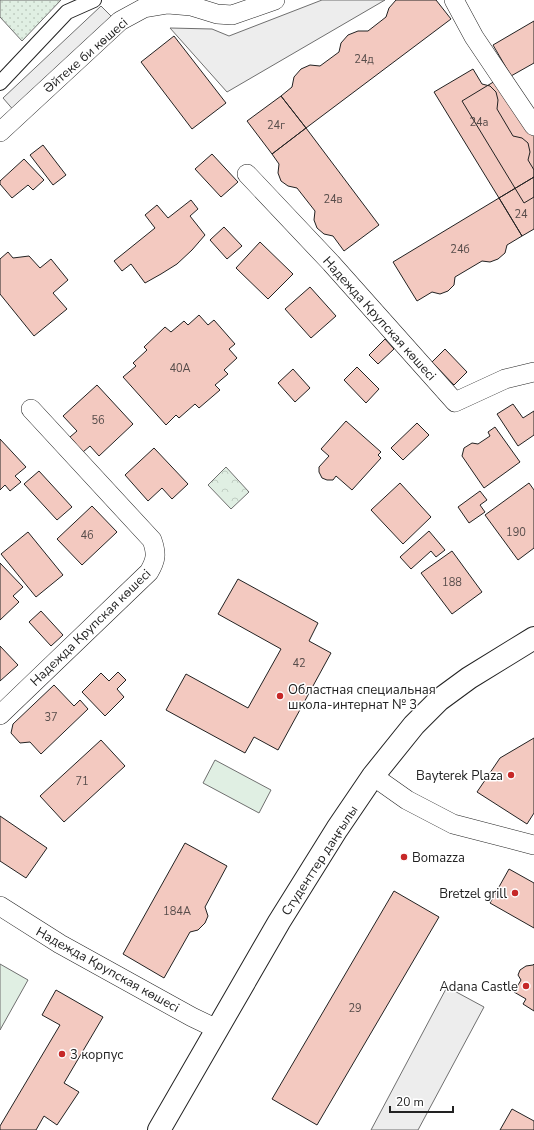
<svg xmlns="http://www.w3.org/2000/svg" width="534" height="1130" font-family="'Nunito Sans',sans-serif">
	<defs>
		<pattern id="grass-dots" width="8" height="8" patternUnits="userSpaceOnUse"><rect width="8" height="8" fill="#e0efe3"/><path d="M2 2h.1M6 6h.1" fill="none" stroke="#c0cdc2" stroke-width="1.8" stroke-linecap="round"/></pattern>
		<pattern id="park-crowns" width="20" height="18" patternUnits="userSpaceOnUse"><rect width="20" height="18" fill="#e0efe3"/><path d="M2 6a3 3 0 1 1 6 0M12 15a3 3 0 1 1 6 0" fill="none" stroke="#c0cdc2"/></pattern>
	</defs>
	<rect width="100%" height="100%" fill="#fff"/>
	<path fill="url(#grass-dots)" stroke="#6f6f6f" d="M0,0h61l-39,41 -22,-24z"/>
	<path fill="url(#park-crowns)" stroke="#6f6f6f" d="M226,467l23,25 -18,17 -23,-24z"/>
	<path fill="#e0efe3" stroke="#6f6f6f" d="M215,760l56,30 -12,23 -56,-30z
		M0,964l28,16 -28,50z"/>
	<path fill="#ededed" stroke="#6f6f6f" d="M322,0h63l-158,92 -57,-64 42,1 17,7z
		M101,6l14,14 -99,93 -13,-15z
		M447,987l37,20 -66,123h-47z"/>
	<path fill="#f3c9c0" stroke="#222" d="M396,0h40l15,19 -145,109 -25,-32 11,-9 2,-10 7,-8 9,-4 10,1 19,-14 2,-9 7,-8 10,-4h10l18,-14 3,-9z
		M534,21v42l-23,13 -18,-31z
		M174,36l52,67 -34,26 -51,-67z
		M473,69l9,15 8,2 6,6 2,8 -1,9 16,27 9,2 6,5 2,9 -2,8 6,10v7l-35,21 -65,-106z
		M500,78l34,56v63l-10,6 -62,-102z
		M281,96l25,32 -34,26 -25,-33z
		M306,128l73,97 -35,26 -11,-15 -9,-2 -7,-6 -3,-8 1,-9 -18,-23 -9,-2 -7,-5 -3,-8 1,-9 -7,-10z
		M43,145l23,30 -13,10 -23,-30z
		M212,154l26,28 -17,15 -26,-28z
		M24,159l20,21 -11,10 -5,-5 -16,13 -12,-14v-3z
		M534,177v52l-12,7 -23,-38z
		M499,198l23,38 -15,9 -2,8 -7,6 -8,3 -8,-1 -27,16 -1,8 -6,6 -8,3 -8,-2 -15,9 -24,-39z
		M191,200l7,9 -8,7 15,19 -13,15 -15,14 -16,10 -16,9 -14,-19 -9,7 -8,-10 41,-33 -10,-13 12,-10 11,13z
		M224,227l18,19 -15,13 -17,-19z
		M260,242l33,32 -25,25 -32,-31z
		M8,252l5,6 16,-2 11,12 11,-9 17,21 -15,13 14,16 -33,27 -34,-42v-35z
		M310,287l26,29 -25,22 -26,-29z
		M199,315l9,10 6,-5 21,24 -6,5 8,9 -13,12 4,4 -13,11 5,5 -21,18 -4,-4 -16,14 -3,-3 -10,10 -43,-48 13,-11 -3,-3 14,-13 -3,-3 21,-20 6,5 13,-11 4,4z
		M385,339l9,10 -16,15 -9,-9z
		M445,349l22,23 -13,13 -22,-23z
		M357,367l22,22 -13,14 -22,-23z
		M293,369l17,19 -15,14 -17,-19z
		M97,385l36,39 -34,32 -9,-10 -7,6 -13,-15 7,-6 -14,-15z
		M513,404l10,14 11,-7v24l-16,11 -21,-32z
		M346,421l35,31 -3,3 3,3 -29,32 -16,-14 -3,4h-6l-5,-2 -3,-6v-5l10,-11 -8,-7z
		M417,423l12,12 -26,25 -12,-12z
		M495,427l25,35 -36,26 -22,-32 2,-8 8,-5 6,1 12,-8 -2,-4z
		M0,439l26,28 -11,9 6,6 -11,9 -5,-6 -5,5z
		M154,448l34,36 -16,15 -10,-11 -14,13 -23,-26z
		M39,471l33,36 -15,13 -33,-36z
		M400,483l31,34 -28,27 -32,-34z
		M529,483l5,7v58l-16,12 -33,-45z
		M480,491l7,9 -7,5 5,7 -16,11 -11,-16z
		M92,506l25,26 -35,33 -25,-26z
		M429,531l16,19 -9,7 -5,-6 -20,18 -11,-12z
		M28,532l35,43 -27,22 -35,-43z
		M452,551l30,41 -30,22 -31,-41z
		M0,563l23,24 -10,9 6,6 -19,18z
		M238,579l80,44 -9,18 22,12 -53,97 -24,-13 -9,16 -79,-43 20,-36 62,34 33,-59 -63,-35z
		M41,611l22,24 -12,11 -22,-24z
		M0,646l18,19 -18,16z
		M118,672l8,8 -9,9 7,8 -19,19 -23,-24 19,-19 8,8z
		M54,685l20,21 6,-6 8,9 -47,45 -11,-12 -10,1 -9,-10 2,-9z
		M534,738v75l-7,11 -50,-32 23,-34z
		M101,740l24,26 -61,56 -24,-26z
		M0,816l47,32 -21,30 -26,-17z
		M185,843l42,23 -22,41 3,9 -3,7 -7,7 -8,2 -26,46 -41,-24z
		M509,869l25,14v45l-44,-25z
		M394,891l45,26 -122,208 -45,-26z
		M534,964v47l-11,-7 3,-5 -12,-7 7,-12 -3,-5 2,-5 6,-4 7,-1z
		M56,990l47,27 -39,66 15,9 -22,33 -13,-9 -8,14h-36v-4l60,-101 -18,-10z
		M512,1109l22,12v9h-34z"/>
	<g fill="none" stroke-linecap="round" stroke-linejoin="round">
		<g stroke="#222" stroke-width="16">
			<path id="pedestrian" d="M0,83l67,-71 27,-12"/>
		</g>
		<g stroke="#222" stroke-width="20">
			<path id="minor" d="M454,0l20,37 60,89
				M0,132l120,-111 24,-13 24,-4 23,2 26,8 15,1 43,-15
				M247,174l84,89 124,139 50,-23 29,-7
				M0,715l149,-143c7,-12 8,-18 3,-32l-121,-131
				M373,776l34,24 46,24 81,21
				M0,906l60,38 132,73 25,12"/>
		</g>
		<g stroke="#222" stroke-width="24">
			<path id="tertiary" d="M159,1130l120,-208 58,-93 36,-53 41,-51 25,-25 30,-22 65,-40"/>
		</g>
		<use href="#pedestrian" stroke="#fff" stroke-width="14"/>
		<use href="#minor" stroke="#fff" stroke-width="19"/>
		<use href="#tertiary" stroke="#fff" stroke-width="22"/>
	</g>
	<g fill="#c62828" stroke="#fff" stroke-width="1.5">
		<circle cx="280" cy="696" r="4"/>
		<circle cx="511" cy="775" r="4"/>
		<circle cx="404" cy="857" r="4"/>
		<circle cx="515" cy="893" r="4"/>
		<circle cx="526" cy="986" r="4"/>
		<circle cx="62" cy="1054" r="4"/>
	</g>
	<g text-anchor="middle" stroke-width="3" stroke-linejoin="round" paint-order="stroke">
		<g font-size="11" fill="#564c4a">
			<text x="364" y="63">24д</text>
			<text x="479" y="126">24а</text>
			<text x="276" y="129">24г</text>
			<text x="333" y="203">24в</text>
			<text x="521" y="218">24</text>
			<text x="460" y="253">24б</text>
			<text x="180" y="372">40А</text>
			<text x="98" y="424">56</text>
			<text x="516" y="536">190</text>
			<text x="87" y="539">46</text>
			<text x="452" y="586">188</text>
			<text x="299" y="667">42</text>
			<text x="51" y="721">37</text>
			<text x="82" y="785">71</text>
			<text x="177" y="915">184А</text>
			<text x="355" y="1012">29</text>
		</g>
		<g font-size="13" fill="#222" stroke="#fff">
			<text transform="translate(85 55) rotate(-41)" y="5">Әйтеке би көшесі</text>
			<text transform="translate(380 318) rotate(48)" y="5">Надежда Крупская көшесі</text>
			<text transform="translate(90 627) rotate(-44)" y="5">Надежда Крупская көшесі</text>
			<text transform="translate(319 860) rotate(-57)" y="5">Студенттер даңғылы</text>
			<text transform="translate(108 969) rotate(29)" y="5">Надежда Крупская көшесі</text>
		</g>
		<g font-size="13" fill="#222" stroke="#fff" text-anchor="start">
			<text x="288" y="694">Областная специальная<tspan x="288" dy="15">школа-интернат № 3</tspan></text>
			<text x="503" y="780" text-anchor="end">Bayterek Plaza</text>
			<text x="412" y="862">Bomazza</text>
			<text x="507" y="898" text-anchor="end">Bretzel grill</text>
			<text x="518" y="991" text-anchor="end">Adana Сastle</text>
			<text x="70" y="1059">3 корпус</text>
		</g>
	</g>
	<path d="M390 1106v6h63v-6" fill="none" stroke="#222222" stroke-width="2"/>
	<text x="396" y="1106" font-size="12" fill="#222222" stroke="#ffffff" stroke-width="3" paint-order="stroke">20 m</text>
</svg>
